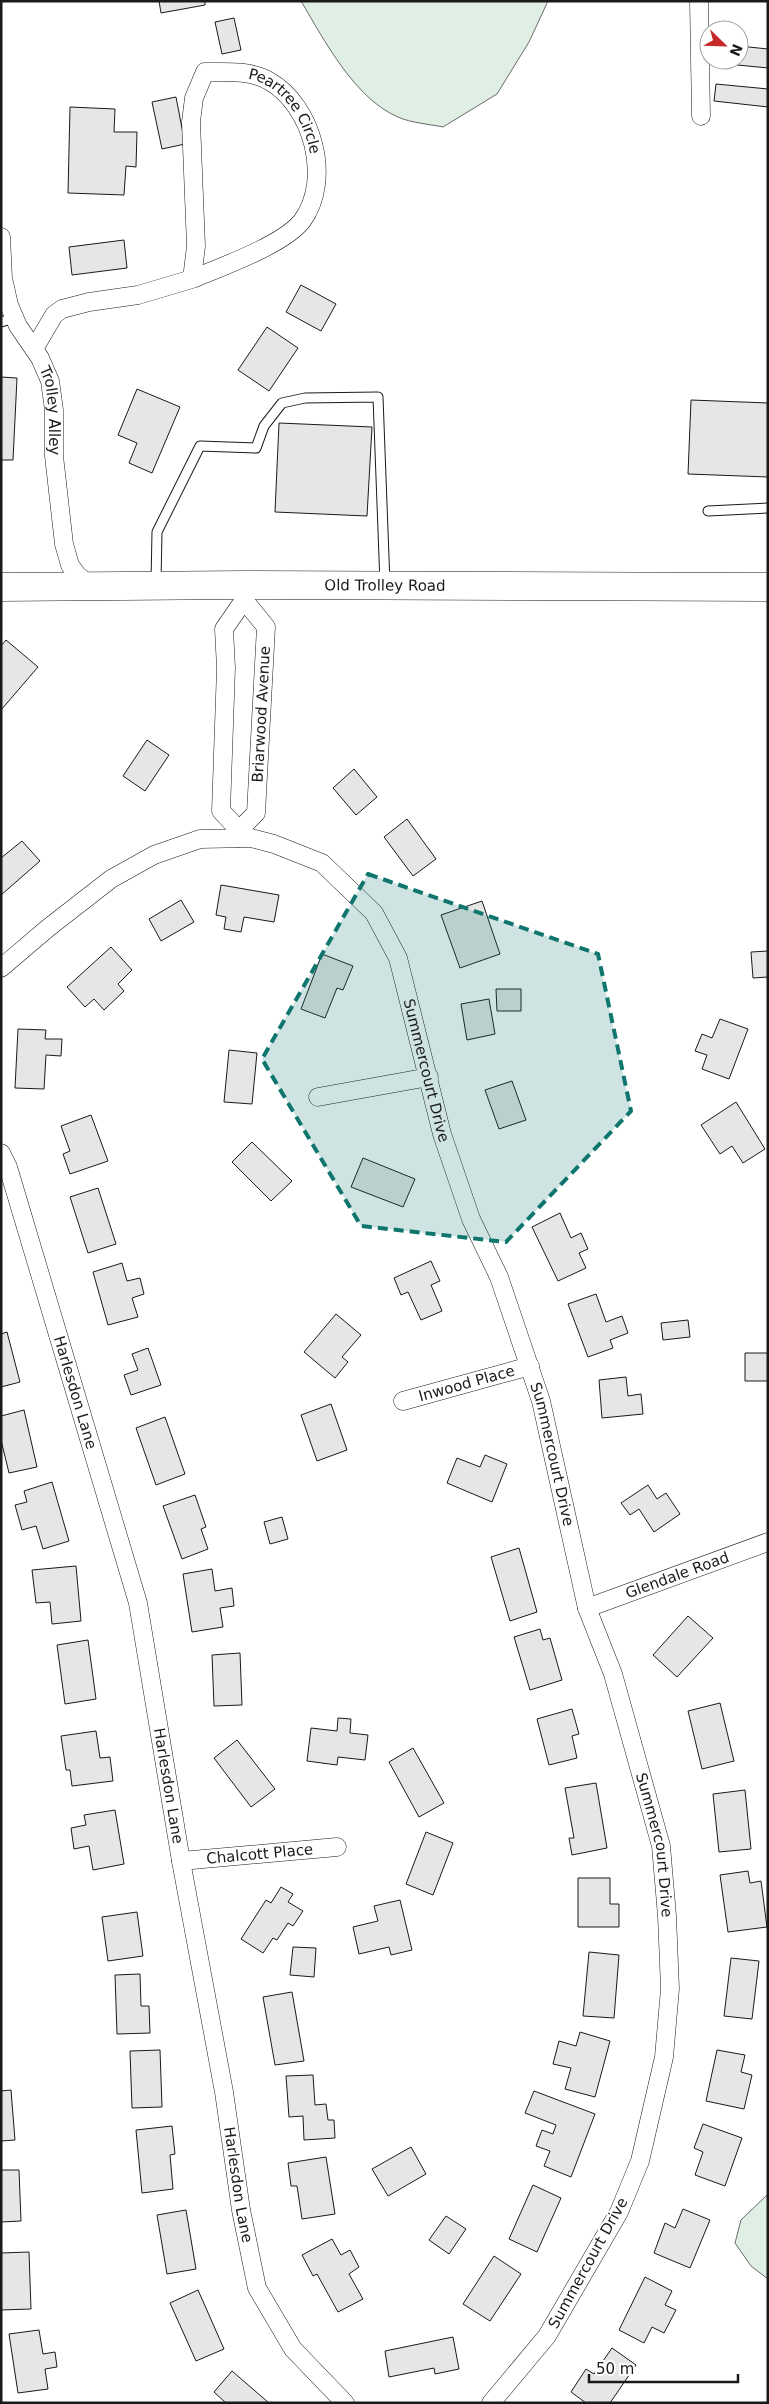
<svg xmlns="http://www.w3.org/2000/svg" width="769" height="2404" font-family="'DejaVu Sans',sans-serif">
	<rect width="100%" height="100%" fill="#fff"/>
	<path fill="#e0efe3" stroke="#6a6a6a" d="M301,1h247l-19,41 -32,52 -54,33c-14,-3 -32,-4 -45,-10 -43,-18 -74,-77 -97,-116z
		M768,2194v85l-17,-13 -16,-23 6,-23z"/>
	<path fill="#e6e6e6" stroke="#1a1a1a" d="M159,1h46v4l-44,8z
		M234,18l7,32 -19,4 -7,-32z
		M739,46l29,3v19l-51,-5v-3h22z
		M716,84l52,5v18l-54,-6z
		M176,97l9,47 -23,5 -10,-47z
		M70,107l45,2 -1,23h23l-1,35 -10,-1 -2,29 -56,-2z
		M124,240l3,28 -55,7 -3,-28z
		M301,285l35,19 -15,27 -35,-19z
		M267,327l31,21 -29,43 -31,-21z
		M1,377l16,1 -4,82h-12z
		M137,389l43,18 -28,66 -23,-10 8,-20 -19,-8z
		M691,400l77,3v74l-80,-3z
		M279,423l93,4 -5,89 -92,-4z
		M6,640l32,27 -37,43v-64z
		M147,740l22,15 -24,36 -22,-15z
		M354,769l23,28 -21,18 -23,-27z
		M407,819l29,40 -23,17 -29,-39z
		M22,841l18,20 -39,34v-37z
		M221,885l58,10 -5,27 -30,-5 -3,15 -17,-3 2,-12 -10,-2z
		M181,900l13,22 -33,19 -12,-22z
		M482,901l18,53 -40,14 -19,-53z
		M111,947l21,23 -14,14 6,7 -20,19 -10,-11 -9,8 -18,-20z
		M768,951v26l-15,1 -2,-26z
		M322,954l31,12 -10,24 -6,-2 -12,30 -24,-9z
		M496,989h25v22h-24z
		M489,999l6,35 -28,6 -6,-36z
		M720,1019l28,10 -19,50 -27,-10 5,-14 -12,-4 7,-17 10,4z
		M18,1029l28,1 -1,9h17l-1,17 -15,-1 -2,34 -29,-1z
		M229,1050l28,3 -5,51 -28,-2z
		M512,1081l14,39 -27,9 -14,-39z
		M736,1102l29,47 -22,14 -11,-17 -12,8 -19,-29z
		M91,1115l17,46 -38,13 -7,-20 7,-3 -9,-25z
		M252,1142l40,39 -21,20 -39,-39z
		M363,1158l52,21 -12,28 -52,-20z
		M98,1188l18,56 -28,9 -18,-56z
		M560,1213l11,25 10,-5 7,16 -9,4 7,15 -28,13 -26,-54z
		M431,1261l9,20 -9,4 11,26 -21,9 -13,-28 -7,3 -7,-17z
		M122,1263l5,18 13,-3 4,16 -12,4 6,19 -30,8 -15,-53z
		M596,1294l10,28 16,-6 6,17 -18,7 3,8 -25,9 -20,-53z
		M336,1314l25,21 -19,22 6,5 -13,16 -31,-26z
		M688,1320l2,17 -27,3 -2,-17z
		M7,1332l13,50 -19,5v-53z
		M148,1348l13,37 -30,10 -7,-20 14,-5 -6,-16z
		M745,1353h23v28h-23z
		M626,1377l2,19 13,-2 2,20 -41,4 -3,-38z
		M331,1404l16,46 -30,11 -16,-46z
		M24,1410l13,57 -28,6 -8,-33v-24z
		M165,1417l20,57 -29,11 -20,-57z
		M485,1455l22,9 -15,38 -45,-19 10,-25 23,9z
		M52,1482l17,59 -26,8 -7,-23 -14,4 -7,-25 12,-3 -3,-11z
		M648,1485l9,14 9,-6 14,21 -26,18 -15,-23 -9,6 -9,-12z
		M195,1495l11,32 -5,2 7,20 -26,10 -19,-53z
		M282,1517l6,22 -18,5 -6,-22z
		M519,1548l18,64 -27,9 -19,-64z
		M76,1566l5,55 -29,3 -2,-22 -14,1 -4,-33z
		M212,1569l3,22 17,-3 2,18 -14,2 3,19 -31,5 -9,-58z
		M688,1616l25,22 -36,39 -24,-22z
		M540,1629l3,11 7,-2 12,42 -32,10 -16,-53z
		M88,1640l8,59 -31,5 -8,-59z
		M240,1653l2,52 -28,1 -2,-51z
		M720,1703l14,58 -32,8 -14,-58z
		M572,1709l7,25 -7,2 5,22 -28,7 -12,-46z
		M338,1718l13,1 -1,14 18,2 -3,25 -27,-3 -1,8 -30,-4 4,-33 26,3z
		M96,1731l4,27 10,-1 3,24 -41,5 -2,-16h-4l-5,-34z
		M237,1740l38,49 -24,18 -37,-49z
		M413,1748l31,55 -25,14 -30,-55z
		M596,1783l11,65 -35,7 -3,-17h5l-9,-50z
		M745,1790l6,59 -32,3 -6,-58z
		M115,1810l9,54 -31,6 -4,-24 -15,3 -3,-21 15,-3 -2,-10z
		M426,1832l27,11 -20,52 -27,-11z
		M748,1871l2,12 11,-2 6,46 -39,5 -8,-57z
		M578,1878h32v26h9v23h-41z
		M281,1887l12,7 -5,8 15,9 -10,15 -5,-3 -11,17 -4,-2 -10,15 -22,-14 25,-39 5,3z
		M400,1900l12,50 -21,5 -2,-8 -30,7 -6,-27 25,-6 -4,-15z
		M137,1912l6,44 -35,5 -6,-44z
		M293,1947l23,1 -2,29 -24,-2z
		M589,1952l30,3 -5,63 -31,-2z
		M731,1958l28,3 -7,58 -28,-3z
		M140,1974l1,32h8l1,27 -33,1 -2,-59z
		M292,1992l12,69 -29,4 -12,-68z
		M580,2032l30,9 -15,56 -30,-8 6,-21 -18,-4 6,-23 17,5z
		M160,2050l2,57 -30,1 -2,-57z
		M717,2050l28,5 -4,17 11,3 -8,34 -38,-8z
		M313,2075l2,30 11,-1 2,16h6l1,18 -31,2 -1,-24 -14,1 -3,-41z
		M11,2090l4,50 -14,1v-50z
		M534,2091l61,23 -24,63 -27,-11 6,-15 -14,-5 6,-16 11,4 3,-9 -31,-12z
		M703,2124l39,14 -17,48 -30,-11 8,-23 -9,-4z
		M172,2126l3,28 -5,1 3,34 -31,4 -6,-63z
		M411,2147l15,27 -38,22 -16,-27z
		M326,2157l9,57 -33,5 -5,-33h-6l-3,-23z
		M1,2170h18l2,51 -20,1z
		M533,2185l28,13 -24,54 -28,-13z
		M683,2209l27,11 -20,48 -36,-15 11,-30 10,5z
		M186,2210l10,59 -29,5 -10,-59z
		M446,2216l20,13 -17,25 -20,-14z
		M332,2239l9,16 9,-5 9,17 -10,7 14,25 -25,13 -21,-38 -4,2 -11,-21z
		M29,2252l2,57 -30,1v-57z
		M494,2256l27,18 -31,47 -27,-17z
		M645,2277l27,14 -7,14 11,5 -12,23 -12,-6 -8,16 -25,-13z
		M198,2290l26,59 -28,12 -26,-58z
		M39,2330l4,24 12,-2 2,15 -12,2 3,20 -30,4 -9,-59z
		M453,2337l6,32 -24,5 -1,-6 -45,9 -4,-26z
		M612,2348l24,17 -26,38h-24l-15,-11 15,-23 8,5z
		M232,2371l37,32h-43l-12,-11z"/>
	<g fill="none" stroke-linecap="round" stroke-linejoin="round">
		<g stroke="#1a1a1a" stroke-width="11">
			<path id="lane" d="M1,322l14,-4
				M708,511l60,-3
				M156,582l1,-50 43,-86 56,2 8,-22 18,-23 23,-5 73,-1 7,187"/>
		</g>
		<g stroke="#1a1a1a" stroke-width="19">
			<g id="street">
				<path d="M699,1l2,115"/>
				<path id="s1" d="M1,237l2,41 6,27 9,21 22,32 10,23 4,29v46l10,88 6,21 7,10 13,10"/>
				<path id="s2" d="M34,349l20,-34 8,-6 27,-7 49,-7 54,-16 4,-33 -5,-124 3,-24 11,-26c20,0 46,-2 64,9 43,24 64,98 33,140 -19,24 -81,46 -110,58"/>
				<path d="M239,830l-18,-19 5,-143 -2,-39 20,-29 -1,-15"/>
				<path id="s3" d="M239,838v-8l17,-17 10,-186 -22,-27"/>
				<path id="s4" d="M1,968l47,-40 63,-49 43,-24 46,-16 51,-1 23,6 48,19 52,50 24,45 44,176 29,85 28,58 42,124 46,207 26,66 48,172 6,70 3,73 -6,68 -24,104 -21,51 -72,124 -56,67"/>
				<path d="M318,1097l111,-20"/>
				<path id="s5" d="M1,1153l7,14 130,436 43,258 43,231 17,118 16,78 36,61 52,54"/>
				<path id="s6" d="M403,1401l127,-35"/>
				<path id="s7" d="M587,1608l181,-66"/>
				<path id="s8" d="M181,1861l156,-14"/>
			</g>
		</g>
		<g stroke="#1a1a1a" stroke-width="29">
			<g id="primary">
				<path id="s9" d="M1,587l242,-2 525,2"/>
			</g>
		</g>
		<use href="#lane" stroke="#fff" stroke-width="9"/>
		<use href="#street" stroke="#fff" stroke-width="18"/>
		<use href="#primary" stroke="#fff" stroke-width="28"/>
	</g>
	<path fill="#0f766e" fill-opacity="0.2" stroke="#0f766e" stroke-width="4" stroke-dasharray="10 6" stroke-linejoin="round" d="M368,874l230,80 33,157 -125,131 -145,-16 -99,-167z"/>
	<g text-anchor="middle" stroke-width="4" stroke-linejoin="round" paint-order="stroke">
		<g font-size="15" fill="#1a1a1a" stroke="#fff">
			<text dy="5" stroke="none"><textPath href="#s2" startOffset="492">Peartree Circle</textPath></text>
			<text dy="5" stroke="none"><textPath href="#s1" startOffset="185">Trolley Alley</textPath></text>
			<text dy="5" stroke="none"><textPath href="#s9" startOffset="384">Old Trolley Road</textPath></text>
			<text dy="5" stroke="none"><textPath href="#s3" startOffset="131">Briarwood Avenue</textPath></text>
			<text dy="5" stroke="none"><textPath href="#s4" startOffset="605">Summercourt Drive</textPath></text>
			<text dy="5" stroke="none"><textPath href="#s6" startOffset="66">Inwood Place</textPath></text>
			<text dy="5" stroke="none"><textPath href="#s5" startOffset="251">Harlesdon Lane</textPath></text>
			<text dy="5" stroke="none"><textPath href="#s4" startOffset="1010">Summercourt Drive</textPath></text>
			<text dy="5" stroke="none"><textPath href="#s7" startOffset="96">Glendale Road</textPath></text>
			<text dy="5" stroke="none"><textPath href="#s5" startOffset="656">Harlesdon Lane</textPath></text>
			<text dy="5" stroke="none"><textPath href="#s4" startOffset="1415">Summercourt Drive</textPath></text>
			<text dy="5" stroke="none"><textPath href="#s8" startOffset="79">Chalcott Place</textPath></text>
			<text dy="5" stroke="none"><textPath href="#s5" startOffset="1061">Harlesdon Lane</textPath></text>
			<text transform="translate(588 2263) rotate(-61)" y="5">Summercourt Drive</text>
		</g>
	</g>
	<rect width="769" height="2404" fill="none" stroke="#1a1a1a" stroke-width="5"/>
	<g transform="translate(724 45) rotate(113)"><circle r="24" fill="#ffffff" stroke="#a3a3a3"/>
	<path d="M0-4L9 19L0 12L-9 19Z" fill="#c62828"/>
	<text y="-8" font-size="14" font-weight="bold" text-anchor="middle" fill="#1a1a1a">N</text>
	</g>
	<path d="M589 2374v8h149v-8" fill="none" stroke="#1a1a1a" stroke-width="2.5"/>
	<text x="596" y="2374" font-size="15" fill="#1a1a1a" stroke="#ffffff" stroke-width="4" paint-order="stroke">50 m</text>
</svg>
